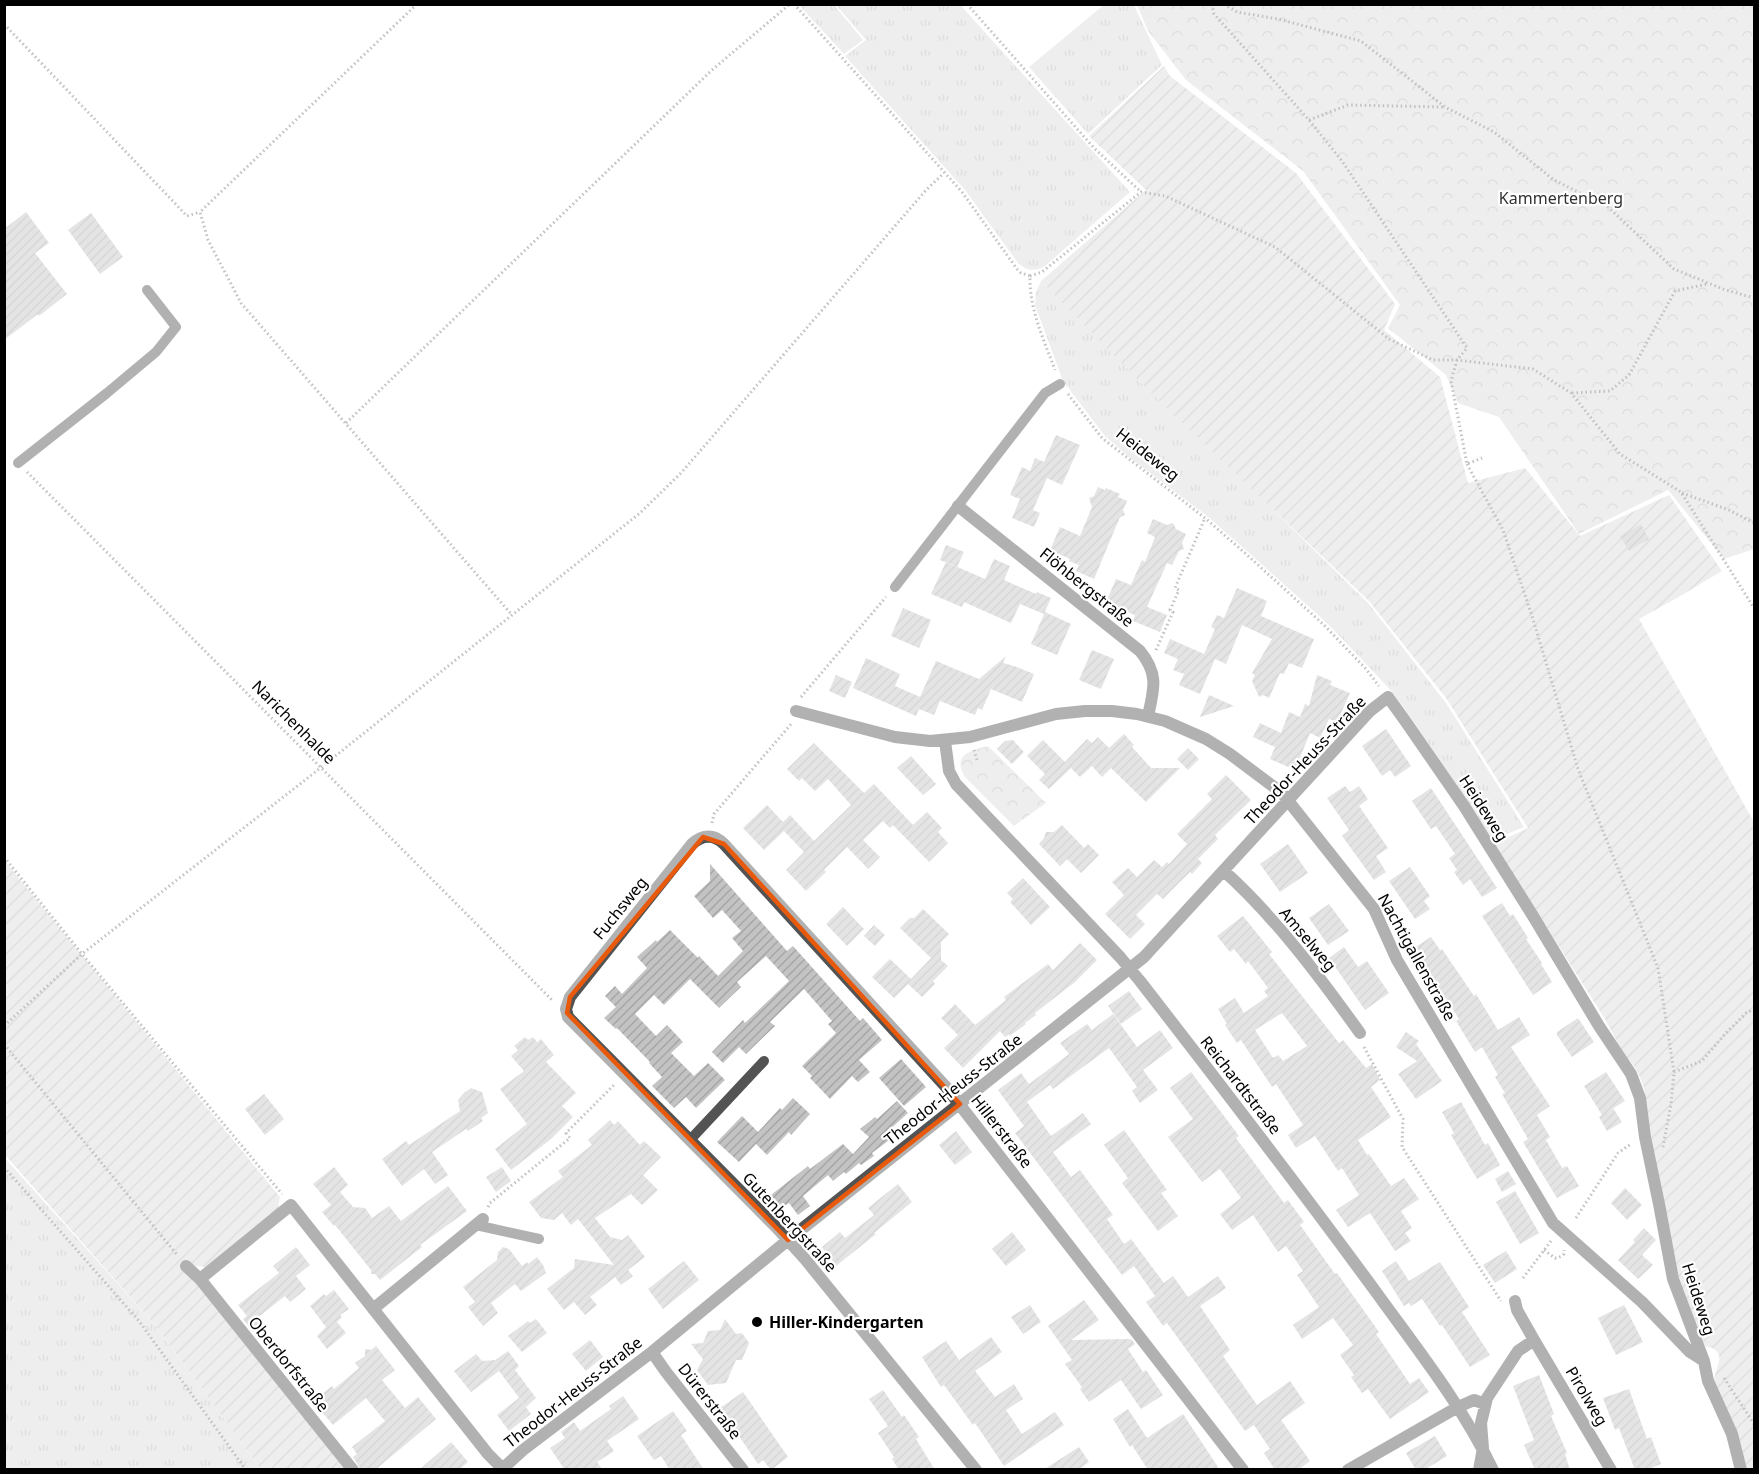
<svg xmlns="http://www.w3.org/2000/svg" width="1759" height="1474" font-family="'Noto Sans',sans-serif">
	<defs>
		<pattern id="grass-tufts" width="24" height="20" patternUnits="userSpaceOnUse" patternTransform="scale(1.5)"><rect width="24" height="20" fill="#dadada"/><path d="M3 7l-1-3M5 7V3M7 7l1-3M15 17l-1-3M17 17v-4M19 17l1-3" fill="none" stroke="#b9b9b9"/></pattern>
		<pattern id="park-crowns" width="20" height="18" patternUnits="userSpaceOnUse" patternTransform="scale(1.5)"><rect width="20" height="18" fill="#dadada"/><path d="M2 6a3 3 0 1 1 6 0M12 15a3 3 0 1 1 6 0" fill="none" stroke="#b9b9b9"/></pattern>
		<pattern id="garden-furrows" width="10" height="10" patternUnits="userSpaceOnUse" patternTransform="scale(1.5)"><rect width="10" height="10" fill="#dadada"/><path d="M-1 1l2-2M0 10L10 0M9 11l2-2" fill="none" stroke="#b9b9b9"/></pattern>
		<pattern id="building-hatch" width="6" height="6" patternUnits="userSpaceOnUse" patternTransform="scale(1.5)"><rect width="6" height="6" fill="#c3c3c3"/><path d="M-1 1l2-2M0 6l6-6M5 7l2-2" fill="none" stroke="#a6a6a6"/></pattern>
	</defs>
	<rect width="100%" height="100%" fill="#fff"/>
	<path fill="url(#grass-tufts)" d="M1105,4l29,1 28,60 -74,69 -59,-67z
		M799,5h35l29,35 -19,14z
		M836,5h129l-3,2 168,185 -85,74c-11,6 -18,5 -27,-3l-53,-73 -120,-134 21,-16z
		M1041,281l327,322 78,100 78,124 -31,13 -81,-121 -19,-26 -24,-26 -42,-44 -79,-71 -41,-36 -78,-59 -24,-21 -42,-55 -28,-76 1,-13z
		M4,1157l151,168 106,144h-256z"/>
	<path fill="url(#park-crowns)" d="M1137,5h617v544l-30,10 -56,-69 -89,44 -80,-117 -41,-14 -12,-28 -58,-47 12,-23 -97,-134 -117,-91 -38,-49z
		M988,746l58,57 -32,23 -49,-49c-14,-22 7,-27 23,-31z"/>
	<path fill="url(#garden-furrows)" d="M1164,66l6,10 126,97 99,131 -11,26 56,47 28,106 57,-15 55,68 89,-41 53,76 -40,24 -43,24 115,203v647h-10l-9,-36 -21,-53c2,-15 15,-29 -9,-34l-29,-68 -25,-137 -7,-53c-4,-11 -9,-25 -19,-31l-20,-38 -111,-175 34,-16 -82,-130 -77,-97 -219,-209 -109,-111 105,-91 -57,-54z
		M4,860l276,337 -2,13 -70,57 -16,-1 155,203h-86l-106,-144 -150,-170z"/>
	<path fill="url(#building-hatch)" fill-rule="evenodd" d="M26,212l23,31 -14,10 32,41 -28,22 -1,-2 -34,26v-111z
		M91,213l32,44 -23,17 -32,-44z
		M1056,435l24,10 -18,40 -15,-7 -14,32 7,3 -6,14 -22,-9 8,-19 -10,-4 12,-28 8,4 5,-13 9,4z
		M1098,487l7,3 1,-2 14,6 -2,3 9,4 -4,9 2,5 -5,2 -26,62 -18,-8 3,-6 -10,-4 1,-2 -20,-9 10,-23 20,9 12,-29 -3,-9 5,-2z
		M1153,519l14,6 6,-2 3,6 10,5 -4,9 2,6 -5,2 -7,14 -5,-2 -20,44 20,8 -7,17 -27,-11 2,-6 -20,-8 1,-3 -9,-4 9,-21 15,6 11,-25 3,2 10,-25 -8,-4z
		M1641,524l8,15 -20,12 -9,-15z
		M946,545l18,7 -7,15 -17,-7z
		M994,559l16,7 -6,14 32,14 1,-2 14,6 -7,16 -24,-10 -9,19 -47,-21 -2,5 -31,-13 15,-32 39,17z
		M1237,588l30,13 -6,15 53,23 -12,29 -13,-5 -5,11 -4,-1 -11,25 -6,-3 -4,2 -7,-16 3,-6 -3,-2 20,-34 -30,-14 -16,39 -11,-5 -15,35 -21,-9 5,-11 -11,-4 5,-11 -14,-6 6,-14 34,15 11,-25 -4,-2 6,-12 7,3z
		M903,608l28,12 -12,28 -28,-12z
		M1045,612l26,12 -14,31 -26,-11z
		M1092,650l22,9 -13,30 -22,-9z
		M1006,656l-3,7 11,3 20,8 -12,28 -31,-13 -9,21 -4,-2 -3,7 -35,-14 -6,14 -15,-6 -3,7 -63,-28 13,-30 34,16 -5,12 25,11 16,-36 43,18z
		M836,675l16,7 -7,16 -16,-7z
		M1317,675l15,6 -2,4 20,8 -13,29 -8,-3 -9,19 -10,-5 -15,37 -25,-11 5,-12 -22,-10 7,-14 21,10 8,-21 11,5 5,-13 4,2z
		M1209,695l25,11 -34,11z
		M1386,729l25,37 -16,11 -5,-7 -8,6 -20,-30z
		M1124,734l10,11 -2,2 19,21h29l-34,34 -35,-34 -9,9 -10,-11 -12,11 -15,-15 22,-23 5,4 6,-6 11,11z
		M1013,740l11,12 -12,12 -15,-15 8,-8z
		M1043,740l28,28 -22,21 -10,-9 6,-6 -18,-18z
		M814,743l50,50 10,-9 39,41 14,-13 15,16 -4,4 10,11 -19,19 -36,-37 -3,3 -7,-7 -20,19 17,17 -12,12 -21,-22 -23,23 2,2 -20,19 -20,-21 18,-18 -20,-21 -20,19 -21,-22 24,-23 16,17 7,-7 24,26 37,-36 -23,-26 -13,12 -13,-13 -3,3 -12,-12z
		M1188,748l11,11 -11,11 -11,-11z
		M911,756l25,28 -13,11 -26,-27z
		M1226,775l25,25 -36,35 3,4 -20,20 4,4 -10,11 -2,-2 -27,27 -6,-5 -21,21 9,9 -15,15 -25,-25 19,-19 -12,-13 16,-14 9,9 17,-17 8,7 5,-5 2,2 18,-20 -10,-10 35,-35 -5,-5z
		M1345,786l5,6 9,-6 9,13 -9,7 29,42 -12,8 10,16 -12,8 -32,-44 7,-6 -22,-32z
		M1431,788l66,100 -15,9 -12,-18 -7,6 -9,-13 3,-2 -8,-12 6,-4 -19,-28 -5,3 -19,-28z
		M1062,825l22,23 4,-4 11,11 -18,18 -14,-14 -7,7 -21,-22 5,-6 2,-6h8z
		M1288,844l20,29 -28,19 -20,-28z
		M710,864l77,87 6,-5 67,75 3,-3 19,22 -23,20 11,12 -12,10 -6,-6 -22,23 -20,-21 2,-2 -10,-10 34,-33 -8,-9 4,-3 -28,-32 -34,33 5,4 -29,28 -7,-7 -16,16 -11,-11 31,-32 2,3 44,-42 -23,-25 -29,26 4,5 -22,21 -29,-29 -26,26 -10,-10 -19,19 21,22 11,-11 16,17 -12,11 23,23 14,-13 17,17 -29,28 -10,-11 -12,11 -22,-22 10,-9 -13,-14 1,-1 -33,-34 -1,1 -12,-11 12,-11 -11,-11 10,-10 7,8 25,-26 -10,-11 19,-17 1,2 13,-12 28,28 1,-2 19,20 25,-25 -11,-13 9,-7 -19,-21 -9,8 -19,-22 16,-15z
		M1410,867l20,29 -6,5 6,8 -15,10 -26,-38z
		M1023,878l27,29 -19,18 -21,-23 3,-3 -6,-6z
		M1502,903l8,13 3,-2 15,24 -2,1 16,24 -1,1 11,18 -19,13 -51,-79z
		M1329,904l20,27 -21,14 -19,-27z
		M843,907l21,22 -17,17 -21,-22z
		M923,909l26,25 -8,8v18l7,6 -15,15 2,3 -13,13 -14,-13 -14,14 -22,-21 18,-18 21,20 20,-21 -31,-30 10,-10h4z
		M1243,916l29,36 -3,2 70,89 4,-3 23,28 6,-4 8,16 -9,7 20,30 -33,23 9,15 2,-1 22,32 13,-8 15,21 -18,12 11,17 -7,5 6,8 -16,10 -25,-38 -22,14 -12,-17 23,-15 -17,-27 -4,3 -23,-35 -19,12 -8,-13 15,-10 -27,-41 -4,3 -31,-47 -4,3 -12,-18 2,-1 -9,-15 17,-11 9,15 24,-17 -4,-5 4,-3 -20,-27 -2,3 -12,-15 -4,3 -13,-16zM1282,1013l25,33 -24,15 -5,-6 -5,3 -18,-28z
		M874,925l11,10 -10,11 -11,-10z
		M1431,937l9,13 2,-1 32,47 2,-2 22,36 21,-13 11,18 -19,12 39,59 -13,9 13,22 -4,3 16,28 5,-2 12,20 -22,12 -34,-56 5,-3 -26,-45 3,-1 -10,-16 3,-2 -16,-28 -7,5 -19,-31 3,-2 -19,-30 -1,1 -9,-14 -2,1 -17,-27z
		M1080,943l17,17 -22,22 -40,31 1,2 -11,8 1,1 -16,12 -1,-2 -4,3 -5,-6 -37,37 -19,-20 14,-13 -17,-17 14,-14 20,21 31,-25 -2,-3 44,-33 5,6z
		M1344,947l14,20 9,-6 22,32 -24,17 -36,-52z
		M1129,991l13,18 -21,15 -13,-18z
		M1113,1014l24,33 23,-17 13,18 -30,22 15,20 -18,13 -8,-12 5,-4 -28,-39 -56,41 -3,-4 -23,17 24,34 32,-23 8,11 -38,28 18,25 9,-7 33,45 -6,4 17,25 7,-5 33,44 9,-7 15,21 30,-21 8,12 -26,18 30,44 -7,6 34,49 33,-24 15,22 -24,17 29,41 -12,9h-23l-11,-17 6,-4 -16,-24 -9,6 -78,-108 -4,3 -17,-24 9,-6 -21,-30 -12,9 -107,-142 9,-7 -26,-36 23,-17 8,11 40,-30 -9,-11 27,-19 5,6z
		M1578,1018l16,24 -22,15 -15,-22v-3z
		M1406,1032l13,9 -3,3 26,37 -26,18 -18,-25 19,-13 -21,-14z
		M525,1037l3,3 5,-3 4,5 4,-3 13,16 -8,7 30,31 -14,13 11,11 -22,22 -40,31 -16,-21 32,-25 -27,-35 24,-18 -13,-15 7,-6 -4,-4z
		M901,1059l25,28 -22,19 -25,-28z
		M1191,1072l48,64 -3,2 48,65 4,-3 16,22 -4,3 35,49 2,-1 42,59 -3,2 34,50 9,-6 10,14 -39,27 -22,-30 -6,4 -11,-16 3,-2 -14,-20 13,-10 -20,-27 -31,21 -9,-14 26,-18 -22,-32 6,-4 -17,-25 -8,6 -25,-37 -21,15 -12,-16 21,-16 -21,-29 -18,13 -34,-45 25,-18 -23,-31z
		M1606,1072l19,29 -23,14 -18,-29z
		M471,1088l11,4 6,21 -7,5 2,3 -15,10 -2,-2 -34,23 16,23 -13,9 -11,-15 -22,17 -20,-27 24,-18 3,4 51,-34 -2,-11 6,-7z
		M264,1094l20,25 -19,16 -20,-26z
		M793,1098l17,16 -19,21 -2,-3 -22,23 -11,-11 -17,18 -22,-20 25,-26 16,16 22,-24 2,2z
		M897,1101l11,12 -21,19 5,6 -20,15 2,3 -13,9 -2,-2 -13,11 -2,-2 -11,9 -5,-6 -25,21 7,10 -12,9 -9,-12 -7,5 -11,-13 37,-29 2,3 33,-25 10,10 16,-17 -9,-8 15,-12 2,2z
		M1461,1102l24,43 3,-2 12,22 -23,14 -26,-44 3,-2 -12,-21z
		M1613,1108l9,14 -15,9 -8,-14z
		M610,1120l4,5 4,-4 22,24 4,-4 17,16 -18,18 15,15 -16,15 -11,-11 -36,24 15,19 12,3 6,-5 17,22 -17,13 5,6 -12,9 -6,-8 -25,20 7,8 -12,10 -11,-13 -10,8 -17,-21 27,-21 1,-9 39,6 -36,-46 -7,6 -9,-12 -8,7 -13,-2 -12,-16 34,-25 -5,-6 34,-26 -4,-5z
		M1124,1130l43,60 -6,3 17,23 -20,15 -36,-48 6,-5 -24,-33z
		M956,1131l16,21 -17,13 -16,-20z
		M334,1167l14,18 -8,7 13,15 12,1 7,10 17,-12 12,15 47,-35 19,25 -47,34 2,2 -42,33 -5,-6h-4v-4l-36,-45 -1,1 -12,-14 9,-7 -18,-21z
		M502,1167l9,14 -15,11 -10,-15z
		M1508,1171l8,13 -14,8 -7,-13z
		M898,1184l14,18 -38,31 2,1 -40,32 -14,-19 18,-15 5,6 29,-23 -6,-7z
		M1625,1188l17,17 -15,15 -16,-17z
		M1515,1191l24,42 -19,11 -24,-42z
		M1644,1228l12,12 -14,15 11,10 -15,14 -20,-19 17,-18 -2,-2z
		M1012,1232l14,18 -20,16 -14,-17z
		M296,1247l14,18 -14,11 10,13 -16,13 -5,-6 -29,23 5,6 -8,7 -10,-13 4,-3 -9,-11 41,-32 -6,-7z
		M503,1247l6,2 13,17 5,-4 1,2 9,-7 6,8 3,8 -25,18 -6,-7 -24,19 7,10 -15,13 -15,-19 7,-5 -12,-15 34,-27 1,-8z
		M1506,1251l11,18 -22,14 -12,-18z
		M684,1261l15,19 -36,29 -15,-20z
		M1396,1261l13,20 31,-19 29,45 -7,5 28,43 -20,12 -28,-42 -2,1 -18,-27 -11,7 -2,-3 -5,3 -22,-35z
		M334,1290l15,19 -9,6 2,2 -5,5 9,11 -19,16 -10,-13 9,-9 -16,-21 14,-12 2,2z
		M1084,1300l15,20 -28,20 60,-1 4,5 -7,5 15,23 3,-2 17,25 -22,14 -20,-29 -32,22 -9,-13 2,-2 -17,-23 7,-4 -24,-34z
		M1030,1305l11,17 -18,12 -12,-17z
		M1624,1305l19,37 -27,13 -18,-37z
		M536,1319l11,14 -25,19 -14,-16 20,-15 2,2z
		M725,1319l11,15 6,-1 7,10 -7,17h-6l-10,23 -18,2 -11,-15 6,-11 -12,-15 12,-1 5,-12 12,-1z
		M991,1337l11,15 -27,19 20,26 19,-13 9,15 -17,11 16,24 33,-22 9,13 -60,41 -29,-43 -2,2 -29,-40 -3,2 -19,-30 24,-16 13,19z
		M590,1340l13,17 -17,14 -14,-17z
		M376,1346l19,24 -13,10 23,28 13,-11 18,22 -61,51h-14l-8,-13 4,-3 -5,-7 33,-26 -19,-23 -33,27 -20,-24 19,-15 2,3 25,-21 -4,-5 10,-7v-7l6,1z
		M508,1351l11,15 -4,4 21,28 -10,9 -27,-36 -28,21 -17,-21 22,-17 6,7 13,-1z
		M1539,1375l15,39 -3,2 16,37 -2,1 5,16h-35l-11,-25 10,-5 -21,-54z
		M1629,1389l18,50 4,-2 10,27 -15,6h-11l-16,-42 -4,2 -12,-32z
		M883,1390l19,27 2,-2 15,22 -3,2 19,31h-36l-7,-11 2,-2 -16,-24 10,-7 -19,-27z
		M743,1392l45,65 -17,13 -8,-10 -5,4 -38,-56z
		M623,1396l16,23 -32,22 7,10 -17,11 6,8h-38l-15,-22 15,-10 -4,-6 13,-10 6,9 31,-22 -2,-3z
		M519,1398l12,16 -22,17 -12,-16z
		M1128,1409l19,29 36,-24 37,56h-72l-16,-25 -2,2 -17,-28z
		M673,1411l14,20 -6,4 23,35h-34l-9,-14 -7,4 -17,-24z
		M1435,1436l12,20 -23,14h-8l-10,-17z
		M451,1442l17,20 -9,8h-40z
		M1079,1447l10,15 -11,8h-35z"/>
	<g fill="none" stroke-linecap="round" stroke-linejoin="round">
		<path stroke="#757575" stroke-width="3" stroke-dasharray="1.5 3" stroke-linecap="butt" d="M417,4l-217,208 8,28 33,63 271,312
			M794,4l168,188 55,77 4,4 9,3c-1,33 14,64 25,94
			M967,4l127,144 47,44
			M1212,4l2,10 95,106 33,41 125,187 -10,12 -6,21 16,83 15,-6
			M1224,4l13,8 41,7 83,22 84,66 49,25 60,48 54,27 66,62 49,20 31,9
			M4,24l183,192 13,-4
			M1309,120l39,-15 95,2
			M1030,276l12,-4 99,-80 24,4 110,51 114,92 44,21h24l76,9 38,24 49,61 61,38 73,116
			M1572,393l38,-2 19,-16 46,-84 32,-7
			M1068,394l34,44 103,80 41,36 78,71 42,44 13,17
			M346,423l366,-353 78,-66
			M1467,464l36,66 29,86 46,153 80,199 16,104 -3,32 -8,43
			M27,472l526,529
			M1682,493l47,17 25,13
			M1156,650l17,-38 -3,-2 9,-20 -4,-2 30,-70
			M801,697l85,-100
			M974,750l3,10
			M712,823l2,-9 78,-91
			M4,857l78,97 200,240
			M4,1026l78,-72 227,-177 331,-264 41,-40 246,-284 17,-16
			M4,1044l174,212
			M1364,1047l39,72 -1,28 99,154
			M1674,1072l28,-11 22,-26 22,-22 8,-4
			M4,1167l135,154 107,149
			M488,1207l2,-4 80,-65 -4,-5 49,-49
			M1576,1218l42,-65 13,-9
			M1544,1250l11,8h3l6,-4v-4
			M1523,1278l28,-37
			M1724,1378l30,46"/>
		<path stroke="#535353" stroke-width="10" d="M18,463l89,-70 49,-41 20,-25 -29,-37
			M895,587l150,-194 15,-9
			M690,1140l74,-79
			M476,1225l63,14"/>
		<path stroke="#535353" stroke-width="12" d="M958,506l182,145c19,23 14,38 8,65
			M796,711l99,26 35,4 40,-4 86,-23 29,-3h27l25,3 28,7 41,18 24,15 52,39 92,116 23,51 156,263 89,79 48,50 14,9 4,20 24,53 9,36
			M945,741l4,30 7,13 164,173 20,24c80,103 159,206 236,311 41,57 86,113 117,178
			M1224,871c52,47 95,105 136,162
			M186,1266l14,13 153,191
			M200,1279l91,-74 197,249 16,16
			M1515,1301l2,9 17,30 77,130
			M373,1309l110,-90
			M652,1352l14,20 77,98
			M501,1470l22,-20 129,-98 136,-112 356,-283 226,-246 18,-14 18,25 58,84 69,110 66,110 32,48 9,24 5,39 14,67 14,75 31,82
			M976,1470l-171,-211 -29,-32 -208,-210 -2,-8 4,-12 122,-153c11,-10 22,-10 32,0l222,243 297,383
			M1348,1470l110,-63 16,-7 11,4
			M1479,1470l4,-22 -2,-25 6,-25 31,-47 16,-11"/>
	</g>
	<path d="M0 0H1759V1474H0ZM703,837l21,7 236,260 -172,136 -221,-227 3,-16z" fill="#fff" fill-opacity=".55" fill-rule="evenodd"/>
	<path fill="none" stroke="#e8590c" stroke-width="4.5" stroke-linejoin="round" d="M703,837l21,7 236,260 -172,136 -221,-227 3,-16z"/>
	<circle fill="#000" stroke="#fff" stroke-width="2" cx="757" cy="1322" r="6"/>
	<g text-anchor="middle" stroke-width="4.5" stroke-linejoin="round" paint-order="stroke">
		<g font-size="16" fill="#313131" stroke="#fff">
			<text x="1561" y="204">Kammertenberg</text>
		</g>
		<g font-size="16" fill="#000" stroke="#fff">
			<text transform="translate(1148 454) rotate(38)" y="6">Heideweg</text>
			<text transform="translate(1087 587) rotate(39)" y="6">Flöhbergstraße</text>
			<text transform="translate(294 722) rotate(45)" y="6">Narichenhalde</text>
			<text transform="translate(1305 760) rotate(-47)" y="6">Theodor-Heuss-Straße</text>
			<text transform="translate(1484 808) rotate(57)" y="6">Heideweg</text>
			<text transform="translate(620 908) rotate(-51)" y="6">Fuchsweg</text>
			<text transform="translate(1308 939) rotate(50)" y="6">Amselweg</text>
			<text transform="translate(1417 957) rotate(61)" y="6">Nachtigallenstraße</text>
			<text transform="translate(1241 1085) rotate(52)" y="6">Reichardtstraße</text>
			<text transform="translate(953 1089) rotate(-38)" y="6">Theodor-Heuss-Straße</text>
			<text transform="translate(1002 1131) rotate(52)" y="6">Hillerstraße</text>
			<text transform="translate(790 1222) rotate(47)" y="6">Gutenbergstraße</text>
			<text transform="translate(1699 1299) rotate(72)" y="6">Heideweg</text>
			<text transform="translate(289 1364) rotate(51)" y="6">Oberdorfstraße</text>
			<text transform="translate(573 1392) rotate(-38)" y="6">Theodor-Heuss-Straße</text>
			<text transform="translate(1587 1396) rotate(59)" y="6">Pirolweg</text>
			<text transform="translate(710 1401) rotate(52)" y="6">Dürerstraße</text>
		</g>
		<g font-size="16" font-weight="bold" fill="#000" stroke="#fff" text-anchor="start">
			<text x="769" y="1328">Hiller-Kindergarten</text>
		</g>
	</g>
	<rect width="1759" height="1474" fill="none" stroke="#000000" stroke-width="12"/>
</svg>
